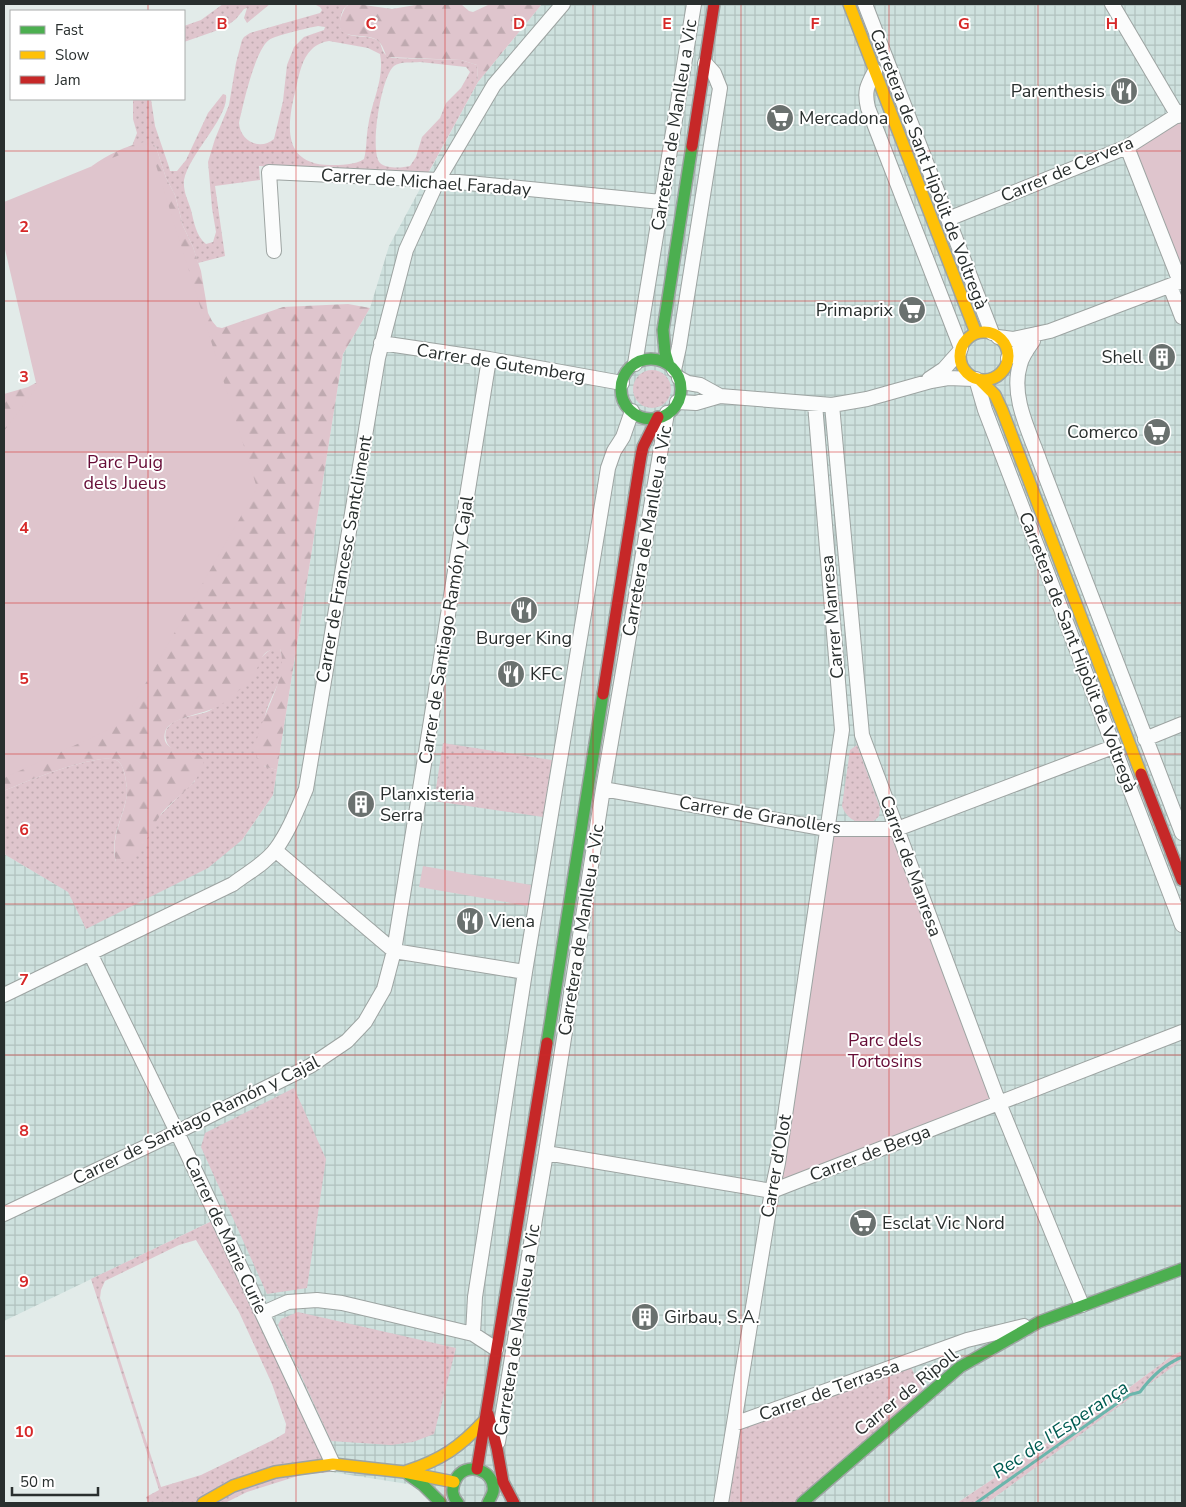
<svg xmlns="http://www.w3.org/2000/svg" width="1186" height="1507" font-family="'Nunito Sans',sans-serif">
	<defs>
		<pattern id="industrial-grid" width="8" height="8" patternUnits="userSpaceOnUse" patternTransform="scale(1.25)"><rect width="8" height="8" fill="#cee1de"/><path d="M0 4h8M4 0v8" fill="none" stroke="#b1c1bf"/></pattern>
		<pattern id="grass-dots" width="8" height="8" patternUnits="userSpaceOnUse" patternTransform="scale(1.25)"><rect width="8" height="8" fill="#dfc5cd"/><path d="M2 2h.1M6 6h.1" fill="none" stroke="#bfaab0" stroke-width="1.8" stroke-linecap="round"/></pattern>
		<pattern id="forest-firs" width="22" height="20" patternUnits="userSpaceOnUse" patternTransform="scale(1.25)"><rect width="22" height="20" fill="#dfc5cd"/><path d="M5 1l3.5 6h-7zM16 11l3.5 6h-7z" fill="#bfaab0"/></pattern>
	</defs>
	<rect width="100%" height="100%" fill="#e2ebe9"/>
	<path fill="url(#industrial-grid)" d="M542,4h640v1347l-9,4 -47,35 -169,113h-523l-20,-18 -83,-13 -117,-252 -210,101v-467l65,38 17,37 156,-89 31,-45 70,-441 27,-46 19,-62 89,-164z
		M1182,1360v143h-195l191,-141z"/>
	<path fill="url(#grass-dots)" fill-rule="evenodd" d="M223,4h47l-23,19 -3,-5 3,-10 -3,1 -8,10 -12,9 -40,14v-16l17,-6z
		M314,4h38c-11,1 -12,15 -12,24 7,12 26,6 37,12 5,3 4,10 8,14 2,2 5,3 7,4l69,2 16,5 1,17 -51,93 -168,-9 1,14 -45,6 10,70 -27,7 -5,-16 -10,-21 -8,-31 -9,-17 -10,-31 -2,-2 -22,1 5,-13 -4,-14v-20h18l4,27 14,41 1,4h7l9,-11 22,-47 15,-19 3,1c3,22 -37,59 -42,85 -1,12 4,20 7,30 3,12 5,26 15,34l7,-2 3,-10 -4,-24 -4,-46 7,-23 14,-34 7,-42 6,-23 2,-3 6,-4 70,-20 2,-3 -2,-3zM318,26l7,1 -1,3 -20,7 -10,10 -7,18 -4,36 -9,38c-14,12 -34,2 -35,-16 4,-18 16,-73 30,-83 7,-5 39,-12 49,-14zM329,41l39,7 12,6c5,25 -9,49 -12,73 -2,11 -1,21 -4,32 -8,6 -24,6 -34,6 -49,-1 -43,-41 -34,-77 3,-13 6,-30 16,-39 4,-4 10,-7 17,-8zM420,62l46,5 4,5 -9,16 -15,15 -6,15 -18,19 -6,20 -6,9c-8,2 -23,3 -30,-3 -11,-11 1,-87 14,-97 6,-5 19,-3 26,-4z
		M633 389a19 19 0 1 1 38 0a19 19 0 1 1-38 0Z
		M272,649h8c10,28 -14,49 -16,74 -2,14 0,29 0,43l13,4 -4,25 -31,45 -34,28 -122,61 -18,-37 -64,-38v-63c17,-8 99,-41 114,-30 7,5 9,25 9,33 -3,23 -18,43 -11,68 27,-27 51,-56 79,-81l-3,-30c-11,0 -23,1 -26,-11 -6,-23 30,-23 43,-29 9,-5 18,-11 26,-18 14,-12 20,-35 37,-44z
		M443,743l109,17 -9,57 -109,-16z
		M857,745l23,63 -1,8c-11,14 -32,6 -37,-10l8,-56z
		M294,1088l32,71 -19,129 -40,6 -66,-147 4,-14z
		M214,1220l117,252 -30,3 -54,17 -22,11h-77l-2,-6 13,-7 -68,-211zM196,1240l43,72 33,72 14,40 -1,9 -12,7 -72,35 -40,12 -61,-189 1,-8 4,-9 74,-36z
		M298,1312l158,36 -22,86 -21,8 -22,3 -60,-4 -53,-116 3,-6z
		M1182,1351v9l-195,143h-30l169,-113 47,-35z
		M908,1362l18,34 -124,107h-81l13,-79z"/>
	<path fill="url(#forest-firs)" d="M357,4l35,5 29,-5h40l8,7 4,1 17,-8h52l-64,78 -1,-17 -16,-5 -74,-3c-3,-5 -4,-13 -10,-17 -14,-9 -50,5 -33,-30 2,-6 7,-6 13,-6z
		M144,142l10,3 2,2 10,31 9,17 8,31 10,21 8,24 7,42 4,8 5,6 5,1 61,-21 65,-3 22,4 -27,46 -66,416c-7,-2 -13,-3 -18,-8 -16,-25 33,-79 21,-113 -21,0 -17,12 -27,27 -6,9 -22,21 -31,28 -12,10 -53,12 -57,28 -4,19 15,17 26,19 6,1 9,4 13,9 -3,25 -32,38 -45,57 -9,13 -14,30 -25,40 -6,5 -11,5 -18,5 -6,-27 8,-44 11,-68 0,-9 -2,-28 -9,-33 -15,-11 -97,22 -114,30v-397l24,-7 21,-11 43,-210c15,-11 33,-20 52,-24z"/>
	<path fill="#dfc5cd" d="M1182,112v169l-55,-134z
		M149,143l108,345 -134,235 -119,55v-347l33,-44 -33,-142v-43z
		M827,829h70l102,274 -227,88z
		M423,866l108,19 -3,21 -109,-19z"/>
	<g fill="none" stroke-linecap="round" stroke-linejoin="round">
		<path stroke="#6bb6ac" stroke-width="3" d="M976,1503l153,-108 11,-3c11,-15 25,-28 42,-35"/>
		<g stroke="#9da4a2" stroke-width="16">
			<path id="street" d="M865,4l127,329
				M1112,4l66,112
				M875,71c-8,15 -11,20 -7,37l93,240
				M1127,147l53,135
				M948,219l179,-72 55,-35
				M274,251l-5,-79 169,8 223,22
				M1170,286l12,31
				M998,337l15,2 37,-8 132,-50
				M1033,341c-5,7 -11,15 -13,24 -10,31 10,68 20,97l142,371
				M381,343l108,16 133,24
				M1008,358l22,-15
				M635,364l59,-360
				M674,370l5,-23 41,-259 -6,-15 -9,-10
				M679,378l9,5 12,2 20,11
				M929,379l15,-10 16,-18
				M976,379l9,31 197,515
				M677,402l19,1 24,-7 112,9 35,-6 64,-18 17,-3 26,1
				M832,405l30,330 137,368 67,164 16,38
				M1145,739l37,-15
				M603,789l224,40h70l216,-82
				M275,850l119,101 131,21
				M90,953l87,179 156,332
				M4,995l229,-111c14,-11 32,-20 43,-35 13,-18 21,-39 30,-60l72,-431 28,-108 32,-70 56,-95 69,-81
				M546,1153l226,38 410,-159
				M4,1214l173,-82 133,-66 37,-25 18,-19 19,-33 10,-38 95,-592
				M263,1313l25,-11 29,-2 25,3 131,31 23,15
				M473,1334l2,-37 50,-325 83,-504 6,-17 9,-14 9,-26
				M734,1424l233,-84 57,-14
				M498,1442l48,-289 57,-364 64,-376
				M721,1503l51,-312 6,-28 64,-433 -27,-326"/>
		</g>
		<g stroke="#9da4a2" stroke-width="14">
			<path id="fast" d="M621 389a30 30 0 1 1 60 0a30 30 0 1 1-60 0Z
				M669,365l-4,-13 -2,-22 29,-184
				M547,1043l56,-349
				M409,1475l14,10 18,18
				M458,1503c-6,-7 -7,-13 -3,-22 9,-22 42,-11 38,11 -1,4 -4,8 -5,11
				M802,1503l158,-136 79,-45 143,-53"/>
		</g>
		<g stroke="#9da4a2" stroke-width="14">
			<path id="slow" d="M849,4l127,329
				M960 356a24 24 0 1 1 48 0a24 24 0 1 1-48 0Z
				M980,380l15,15 7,15 139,364
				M407,1471c34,-11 53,-24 77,-50
				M203,1503l30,-17 42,-14 58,-8 71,8 50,10"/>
		</g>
		<g stroke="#9da4a2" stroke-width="14">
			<path id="jam" d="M692,146l22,-142
				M603,694l38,-238 2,-9 15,-30
				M1141,774l41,106
				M488,1414l9,34 6,34 11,21
				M477,1469l70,-426"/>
		</g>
		<use href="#street" stroke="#fbfcfc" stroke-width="14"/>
		<use href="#fast" stroke="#4caf50" stroke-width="11"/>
		<use href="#slow" stroke="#ffc107" stroke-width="11"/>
		<use href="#jam" stroke="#c62828" stroke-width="11"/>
	</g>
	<path fill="none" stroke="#d62828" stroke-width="1" stroke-opacity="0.55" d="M148,4v7M296,4v1499M445,4v1499M593,4v1499M741,4v1499M889,4v1499M1038,4v1499M148,99v1404M4,151h1178M4,301h1178M4,452h1178M4,603h1178M4,754h1178M4,904h1178M4,1055h1178M4,1206h1178M4,1356h1178"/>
	<defs>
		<g id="restaurant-disc" transform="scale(1.4375)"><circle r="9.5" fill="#6a716f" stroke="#fff"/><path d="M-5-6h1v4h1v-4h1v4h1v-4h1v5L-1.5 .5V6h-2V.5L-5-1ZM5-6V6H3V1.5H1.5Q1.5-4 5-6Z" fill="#fff"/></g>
		<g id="supermarket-disc" transform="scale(1.4375)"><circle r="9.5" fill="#6a716f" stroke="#fff"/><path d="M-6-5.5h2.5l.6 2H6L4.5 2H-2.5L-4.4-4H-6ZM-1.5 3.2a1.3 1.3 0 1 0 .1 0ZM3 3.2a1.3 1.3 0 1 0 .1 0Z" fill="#fff"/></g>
		<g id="building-disc" transform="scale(1.4375)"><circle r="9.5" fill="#6a716f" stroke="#fff"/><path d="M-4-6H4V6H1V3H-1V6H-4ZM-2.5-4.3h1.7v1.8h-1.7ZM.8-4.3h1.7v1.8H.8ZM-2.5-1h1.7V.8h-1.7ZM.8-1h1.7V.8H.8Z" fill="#fff"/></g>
	</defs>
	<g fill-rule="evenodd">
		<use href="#restaurant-disc" x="1124" y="91"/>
		<use href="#supermarket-disc" x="780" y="118"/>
		<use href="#supermarket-disc" x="912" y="310"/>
		<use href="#building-disc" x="1162" y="357"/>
		<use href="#supermarket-disc" x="1157" y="432"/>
		<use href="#restaurant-disc" x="524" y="610"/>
		<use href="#restaurant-disc" x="511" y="674"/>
		<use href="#building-disc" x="361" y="804"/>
		<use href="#restaurant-disc" x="470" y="921"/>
		<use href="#supermarket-disc" x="863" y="1223"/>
		<use href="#building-disc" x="645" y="1317"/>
	</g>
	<g text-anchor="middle" stroke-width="4" stroke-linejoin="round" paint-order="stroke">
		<g font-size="18" fill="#292f2e" stroke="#fff" text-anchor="start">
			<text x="1105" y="97" text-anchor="end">Parenthesis</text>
			<text x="799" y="124">Mercadona</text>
			<text x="893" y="316" text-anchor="end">Primaprix</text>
			<text x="1143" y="363" text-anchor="end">Shell</text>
			<text x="1138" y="438" text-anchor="end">Comerco</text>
			<text x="524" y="644" text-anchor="middle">Burger King</text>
			<text x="530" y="680">KFC</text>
			<text x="380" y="800">Planxisteria<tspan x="380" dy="21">Serra</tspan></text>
			<text x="489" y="927">Viena</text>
			<text x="882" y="1229">Esclat Vic Nord</text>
			<text x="664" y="1323">Girbau, S.A.</text>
		</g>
		<g font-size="18" fill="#292f2e" stroke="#fff">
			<text transform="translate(674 125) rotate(-81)" y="6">Carretera de Manlleu a Vic</text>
			<text transform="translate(929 169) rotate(69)" y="6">Carretera de Sant Hipòlit de Voltregà</text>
			<text transform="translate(1067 169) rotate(-23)" y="6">Carrer de Cervera</text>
			<text transform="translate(426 182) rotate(4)" y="6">Carrer de Michael Faraday</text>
			<text transform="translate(501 363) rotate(9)" y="6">Carrer de Gutemberg</text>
			<text transform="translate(647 531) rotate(-80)" y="6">Carretera de Manlleu a Vic</text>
			<text transform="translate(344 559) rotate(-80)" y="6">Carrer de Francesc Santcliment</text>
			<text transform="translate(832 617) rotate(-95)" y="6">Carrer Manresa</text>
			<text transform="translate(446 630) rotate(-81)" y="6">Carrer de Santiago Ramón y Cajal</text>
			<text transform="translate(1078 652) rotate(69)" y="6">Carretera de Sant Hipòlit de Voltregà</text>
			<text transform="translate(760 815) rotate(9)" y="6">Carrer de Granollers</text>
			<text transform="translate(911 866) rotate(70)" y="6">Carrer de Manresa</text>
			<text transform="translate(581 930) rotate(-81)" y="6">Carretera de Manlleu a Vic</text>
			<text transform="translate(196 1120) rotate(-26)" y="6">Carrer de Santiago Ramón y Cajal</text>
			<text transform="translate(870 1153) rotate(-21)" y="6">Carrer de Berga</text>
			<text transform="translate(776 1166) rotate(-80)" y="6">Carrer d'Olot</text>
			<text transform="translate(226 1235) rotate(65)" y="6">Carrer de Marie Curie</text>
			<text transform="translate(517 1330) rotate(-81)" y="6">Carretera de Manlleu a Vic</text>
			<text transform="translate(829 1390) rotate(-20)" y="6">Carrer de Terrassa</text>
			<text transform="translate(906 1392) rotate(-39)" y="6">Carrer de Ripoll</text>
		</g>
		<g font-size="18" fill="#660c36" stroke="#fff">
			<text x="125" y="468">Parc Puig<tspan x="125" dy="21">dels Jueus</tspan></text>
			<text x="885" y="1046">Parc dels<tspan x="885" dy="21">Tortosins</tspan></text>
		</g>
		<g font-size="19" font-style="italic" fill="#005c52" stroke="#fff">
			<text transform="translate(1060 1429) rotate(-34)" y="7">Rec de l'Esperança</text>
		</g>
	</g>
	<g font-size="16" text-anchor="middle" font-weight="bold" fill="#d62828" stroke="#fff" stroke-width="4" stroke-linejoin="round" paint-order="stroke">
		<text x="222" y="29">B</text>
		<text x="371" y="29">C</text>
		<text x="519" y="29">D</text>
		<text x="667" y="29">E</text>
		<text x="815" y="29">F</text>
		<text x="964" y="29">G</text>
		<text x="1112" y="29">H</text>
		<text x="24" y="232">2</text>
		<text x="24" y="382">3</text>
		<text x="24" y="533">4</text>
		<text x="24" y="684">5</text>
		<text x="24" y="835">6</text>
		<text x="24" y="985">7</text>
		<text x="24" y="1136">8</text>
		<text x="24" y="1287">9</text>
		<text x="24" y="1437">10</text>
	</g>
	<rect width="1186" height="1507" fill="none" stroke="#292f2e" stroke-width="10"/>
	<rect x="10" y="10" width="175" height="90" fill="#ffffff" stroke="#a9acab"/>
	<rect x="20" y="26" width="25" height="8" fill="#4caf50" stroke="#a9acab"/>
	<text x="55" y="35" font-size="15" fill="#292f2e">Fast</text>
	<rect x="20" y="51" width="25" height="8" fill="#ffc107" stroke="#a9acab"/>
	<text x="55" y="60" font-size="15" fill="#292f2e">Slow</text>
	<rect x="20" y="76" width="25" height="8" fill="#c62828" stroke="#a9acab"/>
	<text x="55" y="85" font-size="15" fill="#292f2e">Jam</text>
	<path d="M12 1487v8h86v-8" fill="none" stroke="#292f2e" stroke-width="2.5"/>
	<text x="20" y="1487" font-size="15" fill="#292f2e" stroke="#ffffff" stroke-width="4" paint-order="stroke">50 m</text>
</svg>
